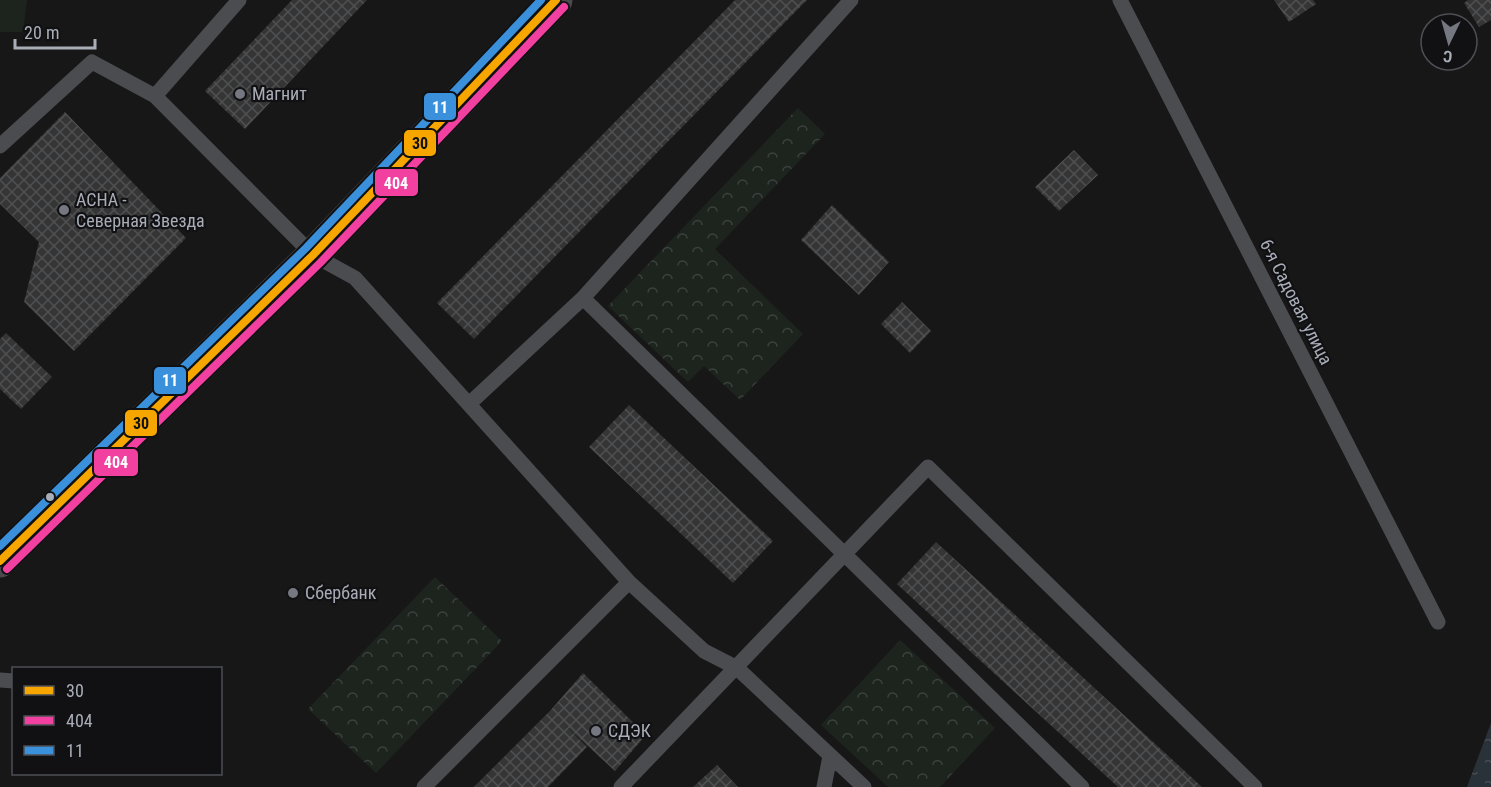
<svg xmlns="http://www.w3.org/2000/svg" width="1491" height="787" font-family="'Roboto Condensed',sans-serif">
	<defs>
		<pattern id="park-crowns" width="20" height="18" patternUnits="userSpaceOnUse" patternTransform="scale(1.5)"><rect width="20" height="18" fill="#1d241e"/><path d="M2 6a3 3 0 1 1 6 0M12 15a3 3 0 1 1 6 0" fill="none" stroke="#3b413d"/></pattern>
		<pattern id="water-ripples" width="26" height="14" patternUnits="userSpaceOnUse" patternTransform="scale(1.5)"><rect width="26" height="14" fill="#2a3239"/><path d="M2 4q2-2 4 0t4 0M15 11q2-2 4 0t4 0" fill="none" stroke="#464d54"/></pattern>
		<pattern id="building-cross-hatch" width="8" height="8" patternUnits="userSpaceOnUse" patternTransform="scale(1.5)"><rect width="8" height="8" fill="#353536"/><path d="M0 0l8 8M0 8l8-8" fill="none" stroke="#4f5051"/></pattern>
	</defs>
	<rect width="100%" height="100%" fill="#171717"/>
	<path fill="#1d241e" d="M0,0h27l-4,32h-23z"/>
	<path fill="url(#park-crowns)" d="M798,108l27,26 -110,115 88,85 -63,66 -36,-34 -16,16 -80,-76z
		M435,577l67,64 -126,132 -68,-64z
		M900,640l95,88 -55,59h-52l-67,-62z"/>
	<path fill="url(#water-ripples)" d="M1491,723v64h-24z"/>
	<path fill="url(#building-cross-hatch)" d="M292,0h75l-122,129 -40,-38z
		M735,0h72l-333,339 -37,-36z
		M1274,0h39l3,4 -27,18z
		M1468,0h23v20l-12,7 -15,-24z
		M65,112l121,126 -112,113 -50,-49 15,-60 -39,-38v-26z
		M1074,150l24,25 -39,36 -24,-24z
		M832,205l57,57 -30,33 -58,-55z
		M902,302l29,29 -21,22 -29,-29z
		M6,333l46,44 -31,32 -21,-20v-50z
		M629,405l144,136 -40,42 -144,-136z
		M936,542l266,245h-84l-221,-203z
		M583,673l63,62 -31,36 -51,-47 23,23 -39,40h-74l76,-76z
		M717,765l21,22h-45z"/>
	<g fill="none" stroke-linecap="round" stroke-linejoin="round">
		<path stroke="#4b4c50" stroke-width="15" d="M1120,0l318,622
			M155,96l84,-96
			M0,146l92,-84 63,34 158,159 42,23 274,304 75,69 33,17 127,119
			M583,298l499,489
			M469,404l114,-106 268,-298
			M0,680l14,1
			M424,787l205,-205
			M621,787l307,-320 327,320
			M824,787l6,-31"/>
		<path stroke="#4a4a4e" stroke-width="33" d="M0,561l313,-306 243,-255"/>
		<g stroke="#111113" stroke-width="12">
			<path id="bus-1" d="M0,561l313,-306 243,-255"/>
		</g>
		<g stroke="#111113" stroke-width="12">
			<path id="bus-2" d="M7,569l313,-306 244,-256"/>
		</g>
		<g stroke="#111113" stroke-width="12">
			<path id="bus-3" d="M0,546l306,-298 235,-248"/>
		</g>
		<use href="#bus-1" stroke="#f7a600" stroke-width="8"/>
		<use href="#bus-2" stroke="#f240a1" stroke-width="8"/>
		<use href="#bus-3" stroke="#3a90db" stroke-width="8"/>
	</g>
	<g fill="#757880" stroke="#111113" stroke-width="2">
		<circle cx="240" cy="94" r="6"/>
		<circle cx="64" cy="210" r="6"/>
		<circle cx="293" cy="593" r="6"/>
		<circle cx="596" cy="731" r="6"/>
	</g>
	<circle fill="#a8adb8" stroke="#111113" stroke-width="2" cx="50" cy="497" r="5"/>
	<g text-anchor="middle" stroke-width="4.5" stroke-linejoin="round" paint-order="stroke">
		<g font-size="18" fill="#a8adb8" stroke="#111113" text-anchor="start">
			<text x="252" y="100">Магнит</text>
			<text x="76" y="206">АСНА -<tspan x="76" dy="21">Северная Звезда</tspan></text>
			<text x="305" y="599">Сбербанк</text>
			<text x="608" y="737">СДЭК</text>
		</g>
		<g font-size="18" fill="#a8adb8" stroke="#111113">
			<text transform="translate(1296 302) rotate(63)" y="6">6-я Садовая улица</text>
		</g>
	</g>
	<g stroke="#111113" stroke-width="2">
		<rect x="423" y="92" width="34" height="29" rx="6" fill="#3a90db"/>
		<rect x="403" y="129" width="34" height="28" rx="6" fill="#f7a600"/>
		<rect x="374" y="168" width="45" height="29" rx="6" fill="#f240a1"/>
		<rect x="153" y="366" width="34" height="29" rx="6" fill="#3a90db"/>
		<rect x="124" y="409" width="34" height="28" rx="6" fill="#f7a600"/>
		<rect x="93" y="448" width="46" height="29" rx="6" fill="#f240a1"/>
	</g>
	<g font-size="16" text-anchor="middle" font-weight="bold" fill="#fff">
		<text x="440" y="113">11</text>
		<text x="396" y="189">404</text>
		<text x="170" y="386">11</text>
		<text x="116" y="468">404</text>
	</g>
	<g font-size="16" text-anchor="middle" font-weight="bold" fill="#111">
		<text x="420" y="149">30</text>
		<text x="141" y="429">30</text>
	</g>
	<rect x="12" y="667" width="210" height="108" fill="#111113" stroke="#4d4f55" stroke-width="1.5"/>
	<rect x="24" y="686" width="30" height="9" fill="#f7a600" stroke="#4d4f55" stroke-width="1.5"/>
	<text x="66" y="697" font-size="18" fill="#a8adb8">30</text>
	<rect x="24" y="716" width="30" height="9" fill="#f240a1" stroke="#4d4f55" stroke-width="1.5"/>
	<text x="66" y="727" font-size="18" fill="#a8adb8">404</text>
	<rect x="24" y="746" width="30" height="9" fill="#3a90db" stroke="#4d4f55" stroke-width="1.5"/>
	<text x="66" y="757" font-size="18" fill="#a8adb8">11</text>
	<g transform="translate(1449 42) rotate(185)"><circle r="28" fill="#111113" stroke="#4d4f55" stroke-width="1.5"/>
	<path d="M0-4.5L10 22L0 15L-10 22Z" fill="#757880"/>
	<text y="-9" font-size="16" font-weight="bold" text-anchor="middle" fill="#a8adb8">С</text>
	</g>
	<path d="M15 39v9h80v-9" fill="none" stroke="#a8adb8" stroke-width="3"/>
	<text x="24" y="39" font-size="18" fill="#a8adb8" stroke="#111113" stroke-width="4.5" paint-order="stroke">20 m</text>
</svg>
